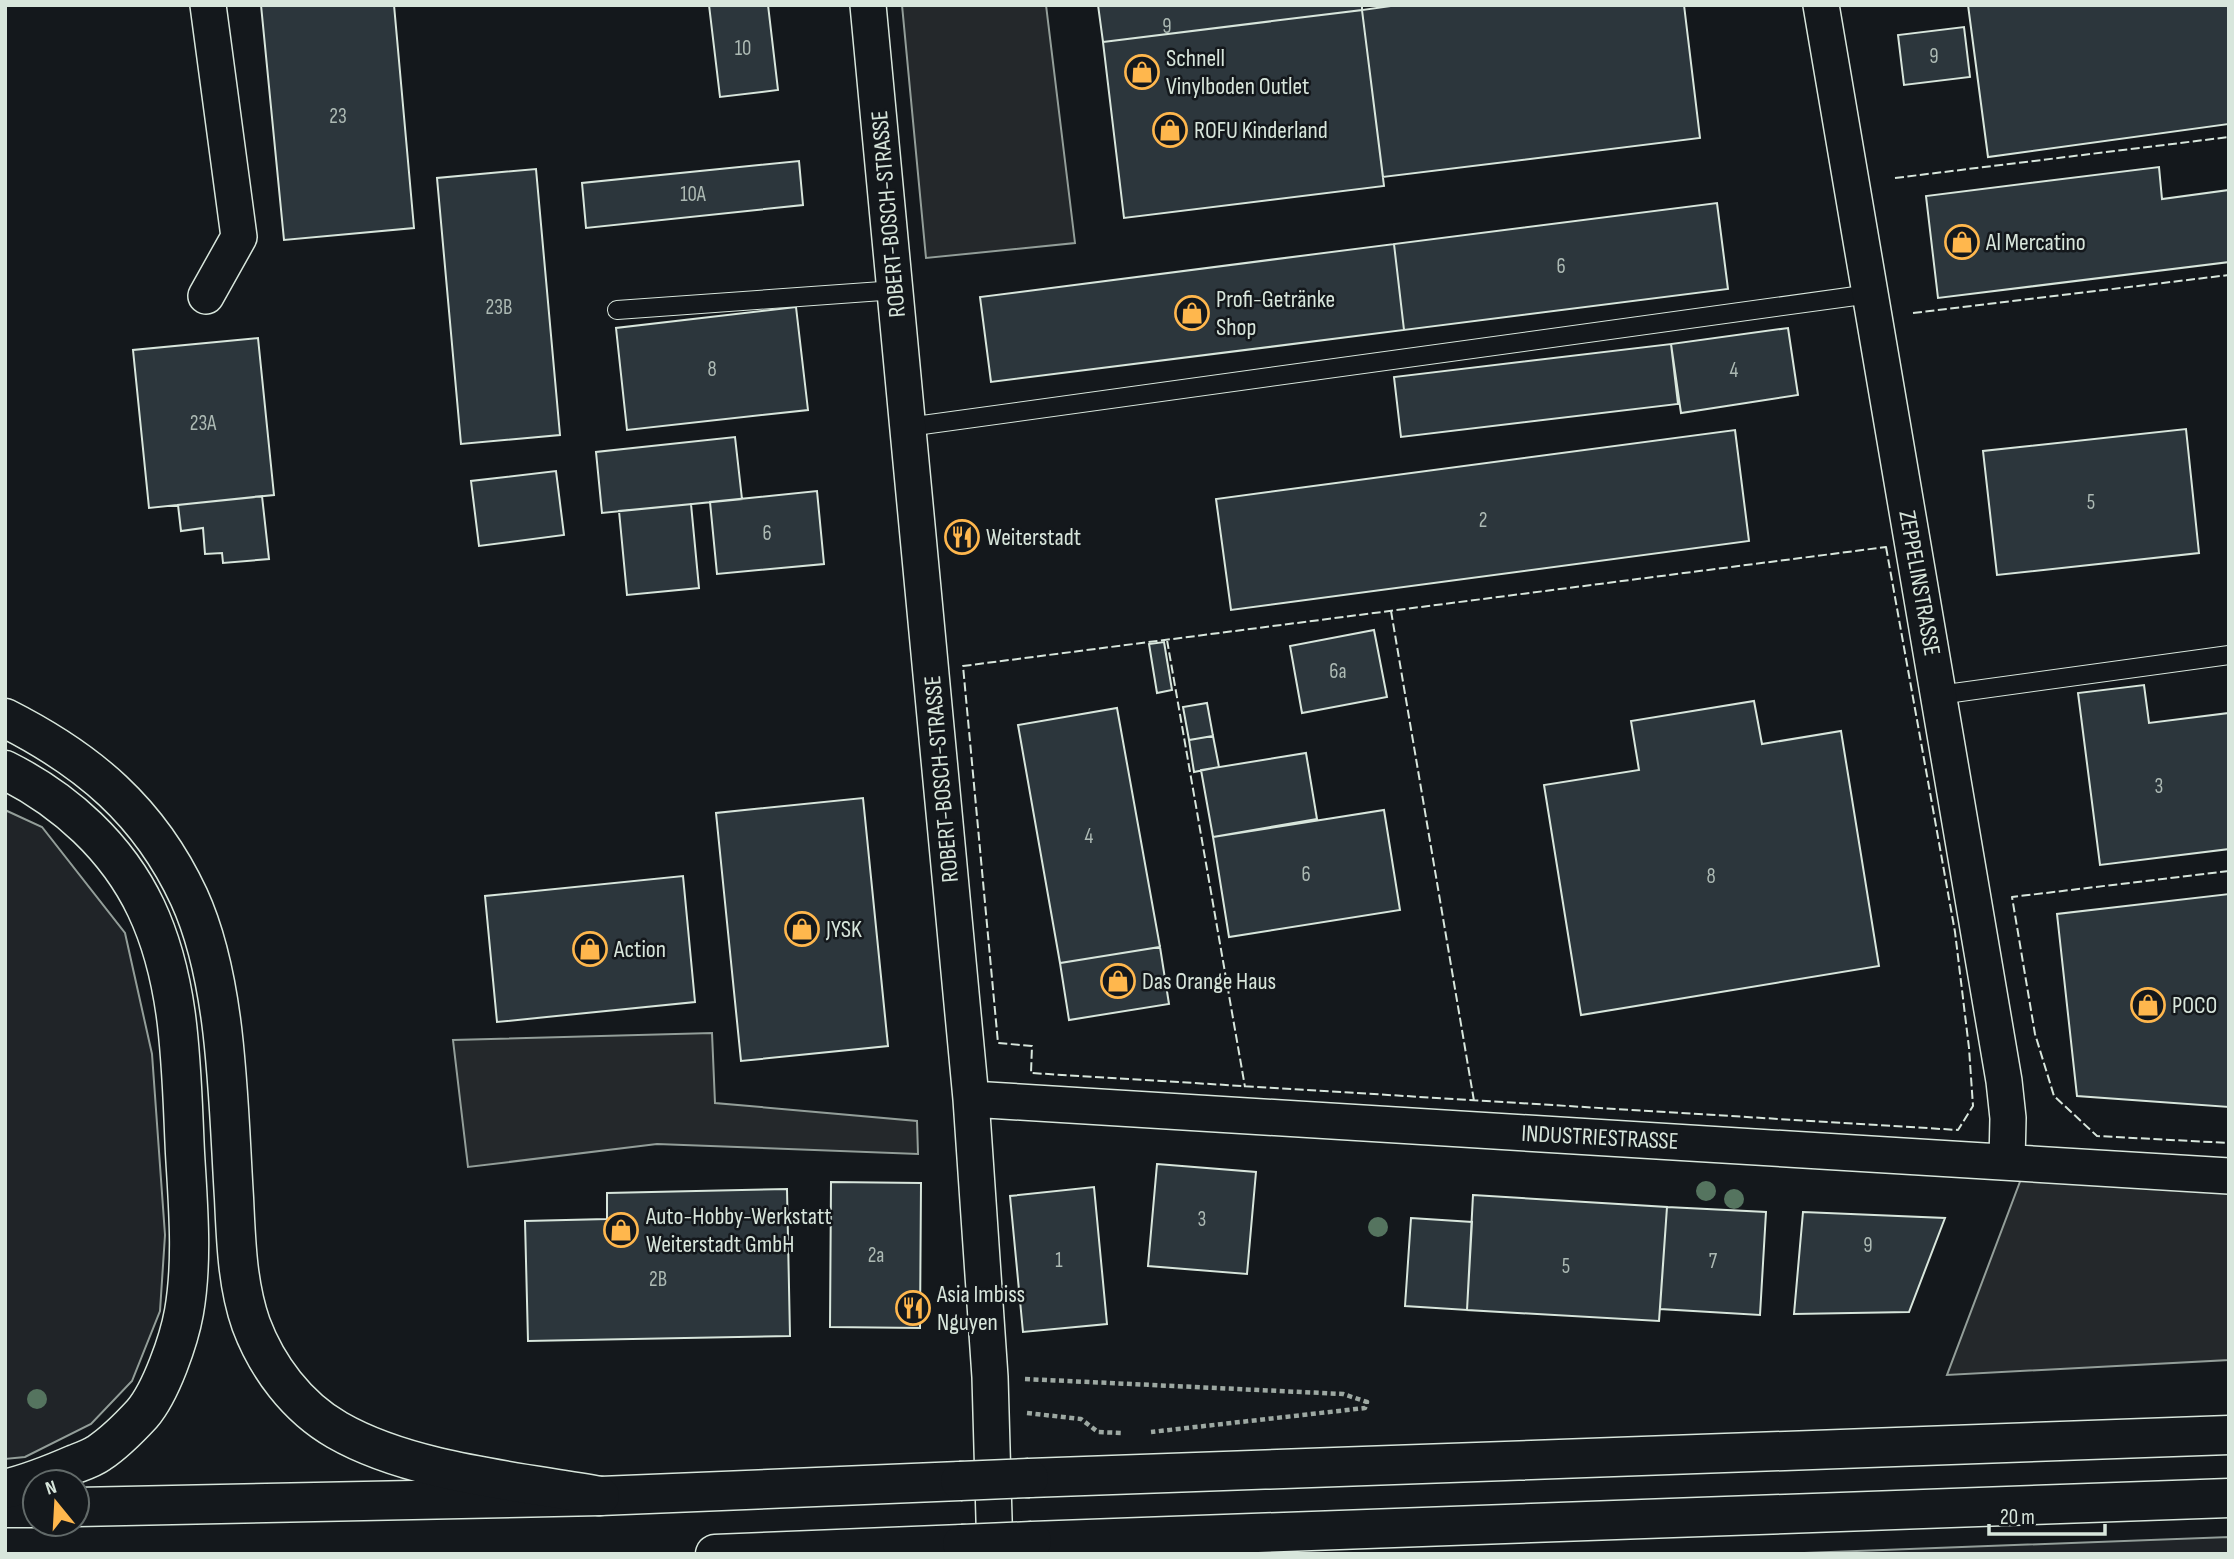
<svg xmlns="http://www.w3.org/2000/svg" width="2234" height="1559" font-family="'Sofia Sans Condensed',sans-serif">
	<rect width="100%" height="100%" fill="#14181c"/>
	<path fill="#202428" stroke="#939e99" stroke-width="2" d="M5,810l37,17 83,106 27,121 13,181 -5,76 -28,70 -41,43 -66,33 -20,2z
		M2229,1537v17h-452z"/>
	<path fill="#24282b" stroke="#939e99" stroke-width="2" d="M902,5h144l29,238 -149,15z
		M712,1033l3,70 202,18 1,33 -261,-10 -189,23 -15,-127z
		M2021,1179l208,11v170l-282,15z"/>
	<path fill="#2c363c" stroke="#d8e6dc" stroke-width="2" d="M261,5h133l20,223 -130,12z
		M709,5h59l10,85 -58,7z
		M1098,5h264v5l-259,32z
		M1398,5h286l16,133 -317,39 -21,-167z
		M1968,5h261v119l-241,33z
		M1362,10l22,176 -260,32 -21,-176z
		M1964,27l6,50 -66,8 -6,-50z
		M799,161l4,44 -217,23 -4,-45z
		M2159,167l3,32 67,-9v72l-291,36 -12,-102z
		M536,169l24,266 -99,9 -24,-266z
		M1717,203l11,86 -324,41 -10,-86z
		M1394,244l10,86 -413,52 -11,-85z
		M796,307l12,103 -181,20 -11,-102z
		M1788,328l10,67 -117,18 -10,-69z
		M258,338l16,157 -125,13 -16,-158z
		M1671,344l7,60 -277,33 -7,-60z
		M2186,429l13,124 -202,22 -14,-124z
		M1735,430l14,111 -518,69 -15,-111z
		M735,437l7,62 -140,14 -6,-61z
		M556,471l8,64 -85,11 -8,-65z
		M817,491l7,73 -107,10 -7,-72z
		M262,496l7,63 -46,4 -1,-10 -17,1 -2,-26 -22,3 -3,-26z
		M691,504l8,84 -72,7 -8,-84z
		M1374,630l13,67 -85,16 -12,-67z
		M1164,642l8,48 -15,3 -8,-49z
		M2144,685l5,38 80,-10v136l-129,16 -22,-172z
		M1754,701l8,43 79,-13 38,235 -298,49 -37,-230 95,-15 -8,-49z
		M1207,703l6,33 -24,4 -6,-33z
		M1117,708l43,239 -100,16 -42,-238z
		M1213,736l6,31 -25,5 -5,-32z
		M1306,753l11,66 -104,18 -12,-67z
		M863,798l25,248 -147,15 -25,-248z
		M1384,810l16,100 -171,27 -16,-100z
		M683,876l12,126 -198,20 -12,-126z
		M2229,894v213l-152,-11 -20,-182z
		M1160,947l9,57 -100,16 -9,-57z
		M1157,1164l99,8 -9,102 -99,-8z
		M831,1182l90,1 -1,145 -90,-1z
		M1094,1187l13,137 -84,8 -13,-136z
		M787,1189l3,147 -262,5 -3,-120 82,-2v-26z
		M1473,1195l194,12 -8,114 -192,-11z
		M1667,1207l99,5 -6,103 -100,-6z
		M1803,1212l142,6 -36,94 -115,2z
		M1411,1218l61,4 -5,88 -62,-4z"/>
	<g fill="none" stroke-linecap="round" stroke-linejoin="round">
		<g stroke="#d8e6dc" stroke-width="20">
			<path id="lane" d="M617,310l279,-20
				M908,427l962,-133
				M1939,695l290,-40"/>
		</g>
		<g stroke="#d8e6dc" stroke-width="38">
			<path id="street" d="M868,5l103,1094 19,278 5,177
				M1821,5l183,1076 4,37 -1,44
				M206,296l33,-59 -31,-232
				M971,1099l1258,77"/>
		</g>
		<g stroke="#d8e6dc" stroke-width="41">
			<path id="primary" d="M1029,1478l1200,-43
				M77,1507l523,-11 360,-15
				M5,1508h30
				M1032,1541l1197,-43
				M715,1554l247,-10"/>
		</g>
		<g stroke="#d8e6dc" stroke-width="41">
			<path id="highway" d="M5,718c83,42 144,93 184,179 39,85 39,207 45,301 2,42 3,86 17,126 16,43 46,83 86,106 73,42 180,51 263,66
				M5,770c60,30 112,77 141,138 36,76 35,163 39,245 3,52 8,107 -1,159 -5,28 -23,80 -42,102 -12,13 -28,29 -43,39 -7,5 -16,8 -24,11 -23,10 -45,19 -70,25"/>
		</g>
		<path stroke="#9da8a2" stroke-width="4.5" stroke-dasharray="5 3.5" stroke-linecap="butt" d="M1025,1379l318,15 24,8 -2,6 -214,24
			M1027,1413l54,6 17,13 23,1"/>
		<use href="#lane" stroke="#14181c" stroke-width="18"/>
		<use href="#street" stroke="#14181c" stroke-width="35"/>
		<use href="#primary" stroke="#14181c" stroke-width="38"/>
		<use href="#highway" stroke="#14181c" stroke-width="38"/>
		<g stroke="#d8e6dc" stroke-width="41" stroke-linecap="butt">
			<path id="primary-bridge" d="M960,1481l69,-3
				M962,1544l70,-3"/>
		</g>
		<use href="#primary-bridge" stroke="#14181c" stroke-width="38"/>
		<path stroke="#d8e6dc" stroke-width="2" stroke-dasharray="9 3.5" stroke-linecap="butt" d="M1895,178l334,-41
			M1913,313l316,-38
			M1886,547l69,385 14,116 4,58 -15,24 -927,-57 1,-27 -34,-3 -35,-377z
			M1391,611l83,490
			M1167,640l78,447
			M2229,871l-217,26 23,137 19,62 43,40 132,7"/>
	</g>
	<g fill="#55745f">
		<circle cx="1706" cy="1191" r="10"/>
		<circle cx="1734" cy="1199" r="10"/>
		<circle cx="1378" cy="1227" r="10"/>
		<circle cx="37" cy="1399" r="10"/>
	</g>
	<defs>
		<g id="shop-ring" transform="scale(1.75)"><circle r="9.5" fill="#14181c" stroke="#ffb74d" stroke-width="1.5"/><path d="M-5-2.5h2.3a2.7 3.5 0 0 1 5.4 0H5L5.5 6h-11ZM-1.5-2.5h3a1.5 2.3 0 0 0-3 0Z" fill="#ffb74d"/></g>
		<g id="restaurant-ring" transform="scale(1.75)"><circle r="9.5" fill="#14181c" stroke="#ffb74d" stroke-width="1.5"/><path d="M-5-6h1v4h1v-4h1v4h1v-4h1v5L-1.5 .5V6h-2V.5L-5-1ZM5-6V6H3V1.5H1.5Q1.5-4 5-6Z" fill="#ffb74d"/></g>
	</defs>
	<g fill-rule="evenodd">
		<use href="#shop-ring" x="1142" y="72"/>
		<use href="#shop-ring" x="1170" y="130"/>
		<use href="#shop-ring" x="1962" y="242"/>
		<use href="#shop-ring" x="1192" y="313"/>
		<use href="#restaurant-ring" x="962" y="537"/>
		<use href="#shop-ring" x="802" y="929"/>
		<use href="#shop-ring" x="590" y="949"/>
		<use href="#shop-ring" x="1118" y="981"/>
		<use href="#shop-ring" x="2148" y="1005"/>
		<use href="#shop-ring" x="621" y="1230"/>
		<use href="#restaurant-ring" x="913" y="1308"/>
	</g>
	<g text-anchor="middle" stroke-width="5" stroke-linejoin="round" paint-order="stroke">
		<g font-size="21" fill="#adbab4">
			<text x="1167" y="33">9</text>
			<text x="743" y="55">10</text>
			<text x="1934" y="63">9</text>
			<text x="338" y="123">23</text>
			<text x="693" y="201">10A</text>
			<text x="1561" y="273">6</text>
			<text x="499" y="314">23B</text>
			<text x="712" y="376">8</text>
			<text x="1734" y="377">4</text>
			<text x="203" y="430">23A</text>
			<text x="2091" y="509">5</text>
			<text x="1483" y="527">2</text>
			<text x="767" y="540">6</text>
			<text x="1338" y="678">6a</text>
			<text x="2159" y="793">3</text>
			<text x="1089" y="843">4</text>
			<text x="1306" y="881">6</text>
			<text x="1711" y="883">8</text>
			<text x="1202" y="1226">3</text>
			<text x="1868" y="1252">9</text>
			<text x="876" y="1262">2a</text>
			<text x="1059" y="1267">1</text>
			<text x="1713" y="1268">7</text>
			<text x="1566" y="1273">5</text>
			<text x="658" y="1286">2B</text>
		</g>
		<g font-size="24" fill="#d8e6dc" stroke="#14181c" text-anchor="start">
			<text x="1166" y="66">Schnell<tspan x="1166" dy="28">Vinylboden Outlet</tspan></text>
			<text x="1194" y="138">ROFU Kinderland</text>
			<text x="1986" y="250">Al Mercatino</text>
			<text x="1216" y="307">Profi-Getränke<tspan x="1216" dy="28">Shop</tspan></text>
			<text x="986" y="545">Weiterstadt</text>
			<text x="826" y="937">JYSK</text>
			<text x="614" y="957">Action</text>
			<text x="1142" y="989">Das Orange Haus</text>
			<text x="2172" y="1013">POCO</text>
			<text x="646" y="1224">Auto-Hobby-Werkstatt<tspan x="646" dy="28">Weiterstadt GmbH</tspan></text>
			<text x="937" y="1302">Asia Imbiss<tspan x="937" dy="28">Nguyen</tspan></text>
		</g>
		<g font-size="24" fill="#d8e6dc" stroke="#14181c">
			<text transform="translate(888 214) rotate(-95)" y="8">ROBERT-BOSCH-STRASSE</text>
			<text transform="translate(1920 583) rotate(80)" y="8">ZEPPELINSTRASSE</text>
			<text transform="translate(941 779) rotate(-95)" y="8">ROBERT-BOSCH-STRASSE</text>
			<text transform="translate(1600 1137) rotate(3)" y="8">INDUSTRIESTRASSE</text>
		</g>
	</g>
	<rect width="2234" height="1559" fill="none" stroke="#d8e6dc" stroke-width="14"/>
	<g transform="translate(56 1503) rotate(342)"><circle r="33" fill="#14181c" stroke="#626a69" stroke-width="2"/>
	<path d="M0-5L12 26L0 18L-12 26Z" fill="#ffb74d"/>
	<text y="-10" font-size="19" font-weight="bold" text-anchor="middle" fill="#d8e6dc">N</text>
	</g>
	<path d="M1989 1524v10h116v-10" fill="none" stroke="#d8e6dc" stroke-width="3.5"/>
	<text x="2000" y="1524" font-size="21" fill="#d8e6dc" stroke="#14181c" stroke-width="5" paint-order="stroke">20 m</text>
</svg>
